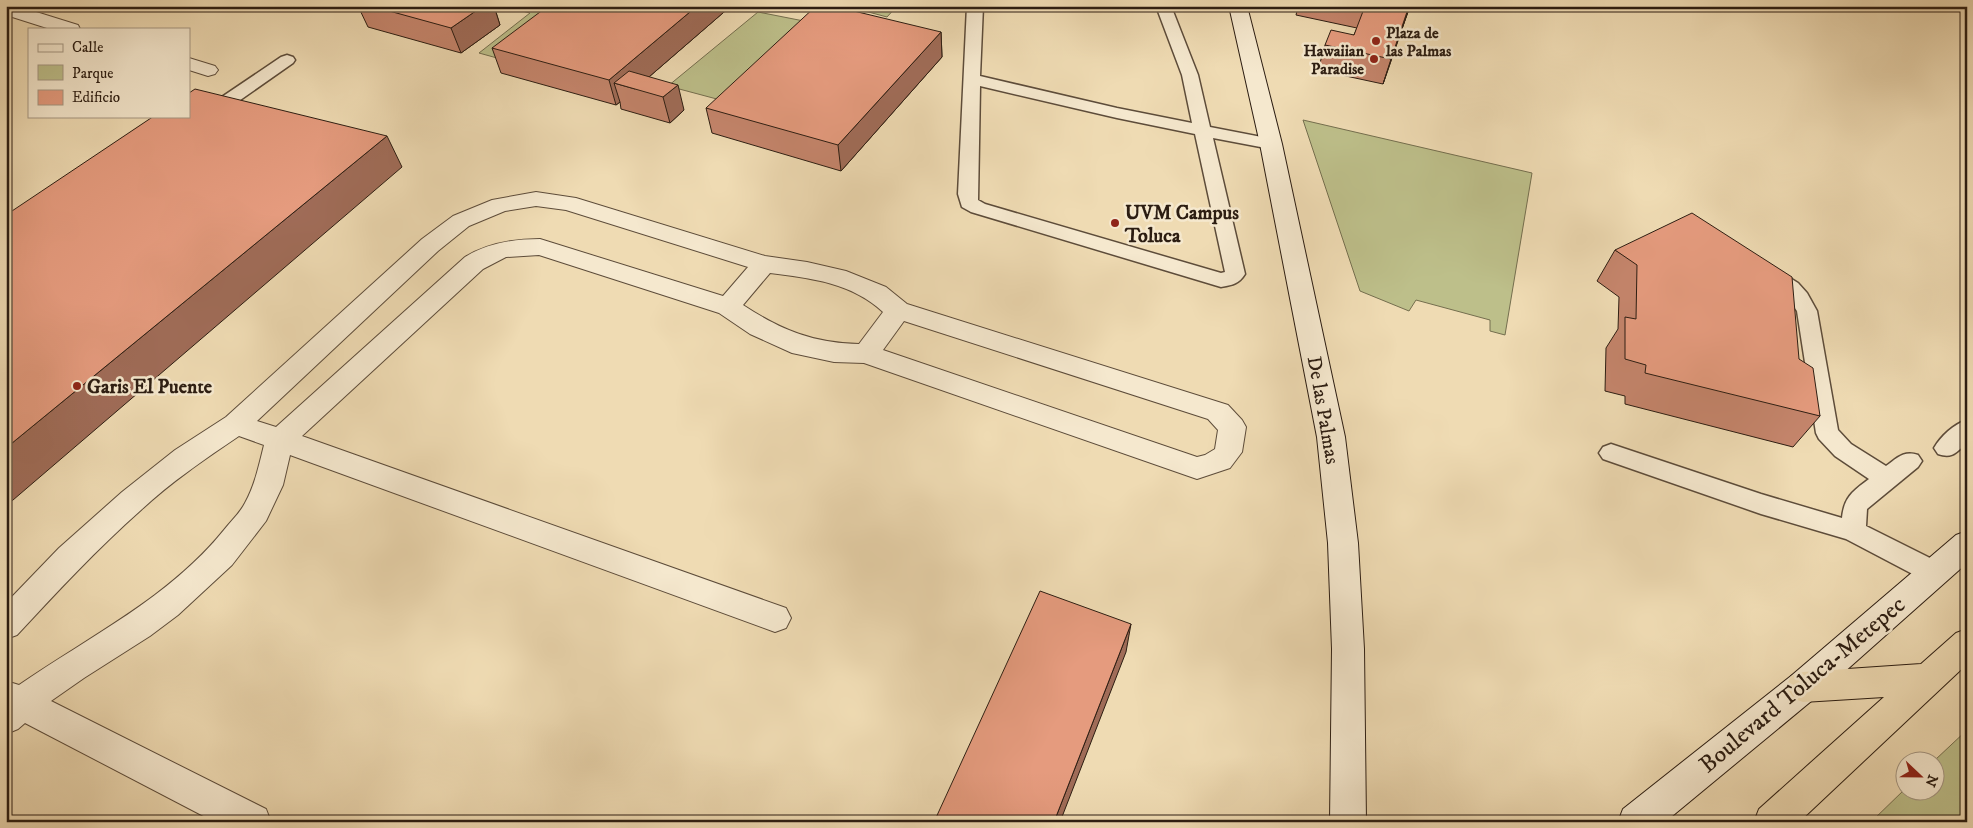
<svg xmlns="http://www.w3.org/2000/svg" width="1973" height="828" font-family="'IM FELL DW Pica',serif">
	<rect width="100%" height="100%" fill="#efdbb3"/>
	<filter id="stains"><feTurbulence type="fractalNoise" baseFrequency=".004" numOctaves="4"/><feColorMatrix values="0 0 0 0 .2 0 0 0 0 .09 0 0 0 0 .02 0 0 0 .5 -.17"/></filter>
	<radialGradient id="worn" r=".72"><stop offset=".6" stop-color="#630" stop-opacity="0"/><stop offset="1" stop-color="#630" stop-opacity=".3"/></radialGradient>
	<path fill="#bdbf8a" stroke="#746e4e" d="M503,6h63l-69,52 -18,-5 51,-40z
		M846,6h51l-10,11z
		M758,12l56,11 -86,79 -60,-16z
		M1303,120l229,53 -27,162 -15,-4v-11l-74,-20 -7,11 -49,-20z
		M1967,730v92h-96l34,-33 1,1h30l-1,-30z"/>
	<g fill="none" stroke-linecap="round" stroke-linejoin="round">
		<g stroke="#5d4c3a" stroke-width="3">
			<path id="lane" d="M967,6h16l-3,70 137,32 75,15 -10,-48 -26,-69h15l27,69 12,52 67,13 3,4 -3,4 -6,1 -58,-11 32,136c-6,10 -13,11 -24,13l-250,-75 -9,-5 -4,-13zM980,86l137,32 78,16 30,138 -4,1 -236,-69 -7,-4z
				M287,55l6,2 2,3 -2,3 -80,56 -6,1 -6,-1 -3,-4 3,-4 80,-54z
				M1767,266l7,2 24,15 9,10 10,18 21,119 13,14 35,22c11,-8 18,-16 32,-11l4,6 -4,6 -51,42 -1,17 76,38 4,8 -4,8 -9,3 -9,-3 -78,-41 -85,-25 -158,-55 -4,-6 4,-6 8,-3 150,50 81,24c2,-21 11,-27 27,-39l-34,-23 -16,-17 -3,-6 -19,-122 -13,-18 -24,-15 -3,-5 3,-5z
				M1967,420v23c-11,9 -14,16 -29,11l-4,-6c7,-12 20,-24 33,-28z"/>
		</g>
		<g stroke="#5d4c3a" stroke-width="2">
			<path id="street" d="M6,6h11l61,19 2,4h-30l-44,-14z
				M189,58l26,8 3,4 -3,4 -7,2 -19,-6z
				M536,192l40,6 189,58 42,6 39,9 40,16 21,17 321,101 14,15 4,7 -4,25 -12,16 -33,11 -333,-116 -30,-1 -42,-9 -42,-19 -31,-21 -180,-58 -33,2 -23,12 -181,167 484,172 5,10 -5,10 -11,4 -485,-177 -7,30 -17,36 -34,44 -54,50 -28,21 -66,42 -33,23 215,108 5,13h-56l-190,-99 -7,6 -12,5v-53l13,4c71,-49 150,-87 205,-155 7,-9 16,-17 21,-27 10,-18 14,-38 19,-58l-25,-9c-34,23 -68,46 -98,74 -44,39 -84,82 -124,125l-11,4v-36l53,-55 63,-56 53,-42 51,-33 196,-178 31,-23 39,-16zM536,206l30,4 182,57 -25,29 -183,-57c-27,0 -52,4 -75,18l-189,170 -19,-6 181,-170 31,-25 36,-15zM770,273c41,5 82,10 113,39l-24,32c-46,-1 -78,-14 -116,-39zM904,321l304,98 10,11 -3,19 -10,6 -8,2 -314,-107z"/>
		</g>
		<g stroke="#2c1d12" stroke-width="2">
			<path id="secondary" d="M1229,6h18l35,138 63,293 13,106 6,106 2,173h-36l2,-173 -4,-106 -11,-106 -57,-293z
				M1967,531v32l-152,135 -150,124h-47l5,-13 168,-133 165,-141z"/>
		</g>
		<g stroke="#2c1d12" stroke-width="2">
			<path id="highway" d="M1967,629v35l-168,158h-45l5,-13 125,-112 -81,5 -12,-4 -5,-11 5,-11 12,-4 118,-8 35,-31z"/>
		</g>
		<use href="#lane" fill="#f5e8ce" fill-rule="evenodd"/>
		<use href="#street" fill="#f5e8ce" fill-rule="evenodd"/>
		<use href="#secondary" fill="#f5e8ce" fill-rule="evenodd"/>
		<use href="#highway" fill="#efdbb3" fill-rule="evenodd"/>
	</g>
	<path fill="#c5856c" stroke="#2c1d12" d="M358,6h136l6,19 -39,28 -93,-26z
		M731,6l-82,71 35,33 -14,13 -49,-14 -1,-7 -4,3 -115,-32 -9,-25z
		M1297,6h113l-27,78 -65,-14 7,-25 29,-10 3,-7 -61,-13 2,-8z
		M941,32l1,25 -101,114 -129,-38 -6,-25z
		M1615,250l184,109 21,57 -27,31 -168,-43v-8l-20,-5 1,-43 12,-19 1,-32 -22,-16z"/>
	<path fill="#a06c58" stroke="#2c1d12" d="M483,6h11l6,19 -39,28 -10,-25z
		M697,6h34l-96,83 -21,-6 6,19 -4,3 -7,-25z
		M1410,6l-5,14 -22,64 8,-25z
		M941,32l1,25 -101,114 -3,-26z
		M678,85l6,25 -14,13 -7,-26z
		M387,136l15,31 -396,339v-58z
		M1131,624l-5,28 -66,170h-6z"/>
	<path fill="#e59b7e" stroke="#2c1d12" d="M371,6h112l-32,22z
		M548,6h149l-88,74 -117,-32z
		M816,6h17l108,26 -103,113 -132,-37z
		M1365,6h44l-18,53 -66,-14 6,-15 23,5z
		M629,71l49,14 -15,12 -49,-14z
		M195,89l192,47 -381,312v-233l148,-99h35v-23z
		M1692,213l100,64 7,82 14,9 7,48 -175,-43 1,-8 -21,-6v-42l11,2 1,-54 -22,-15z
		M1040,591l91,33 -77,198h-120z"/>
	<g fill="#8f2418" stroke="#f5e8ce" stroke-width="2">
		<circle cx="1376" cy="41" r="5"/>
		<circle cx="1374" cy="59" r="5"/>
		<circle cx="1115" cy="223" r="5"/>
		<circle cx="77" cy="386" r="5"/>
	</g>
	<g text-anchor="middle" stroke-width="5" stroke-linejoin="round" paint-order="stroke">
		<g font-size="16" font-weight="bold" fill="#2c1d12" stroke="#f5e8ce" text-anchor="start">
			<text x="1386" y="38">Plaza de<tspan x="1386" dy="18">las Palmas</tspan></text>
			<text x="1364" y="56" text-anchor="end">Hawaiian<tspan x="1364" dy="18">Paradise</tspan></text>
		</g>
		<g font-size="20" font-weight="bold" fill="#2c1d12" stroke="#f5e8ce" text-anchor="start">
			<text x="1125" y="219">UVM Campus<tspan x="1125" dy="23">Toluca</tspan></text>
			<text x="87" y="393">Garis El Puente</text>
		</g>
		<g font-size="20" fill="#2c1d12" stroke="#f5e8ce">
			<text transform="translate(1324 410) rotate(80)" y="7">De las Palmas</text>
		</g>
		<g font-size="24" fill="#2c1d12" stroke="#f5e8ce">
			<text transform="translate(1802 684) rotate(-40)" y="8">Boulevard Toluca-Metepec</text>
		</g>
	</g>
	<rect width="1973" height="828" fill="none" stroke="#efdbb3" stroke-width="25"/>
	<rect x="8" y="8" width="1958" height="813" fill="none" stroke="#2c1d12" stroke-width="2.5"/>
	<rect x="12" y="12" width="1948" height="803" fill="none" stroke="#2c1d12"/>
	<rect x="28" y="28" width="162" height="90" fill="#f5e8ce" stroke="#a59783"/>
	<rect x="38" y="44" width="25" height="8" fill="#f5e8ce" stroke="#a59783"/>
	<text x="72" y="52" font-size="15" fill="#2c1d12">Calle</text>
	<rect x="38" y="65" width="25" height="15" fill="#bdbf8a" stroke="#a59783"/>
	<text x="72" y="78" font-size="15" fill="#2c1d12">Parque</text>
	<rect x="38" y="90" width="25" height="15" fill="#e59b7e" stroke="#a59783"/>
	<text x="72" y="102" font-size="15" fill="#2c1d12">Edificio</text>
	<g transform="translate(1920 776) rotate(112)"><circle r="24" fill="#f5e8ce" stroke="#a59783"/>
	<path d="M0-4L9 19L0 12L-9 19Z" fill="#8f2418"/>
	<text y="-8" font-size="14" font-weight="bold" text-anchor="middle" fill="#2c1d12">N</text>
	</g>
	<rect width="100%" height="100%" filter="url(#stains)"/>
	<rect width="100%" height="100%" fill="url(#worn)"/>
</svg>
